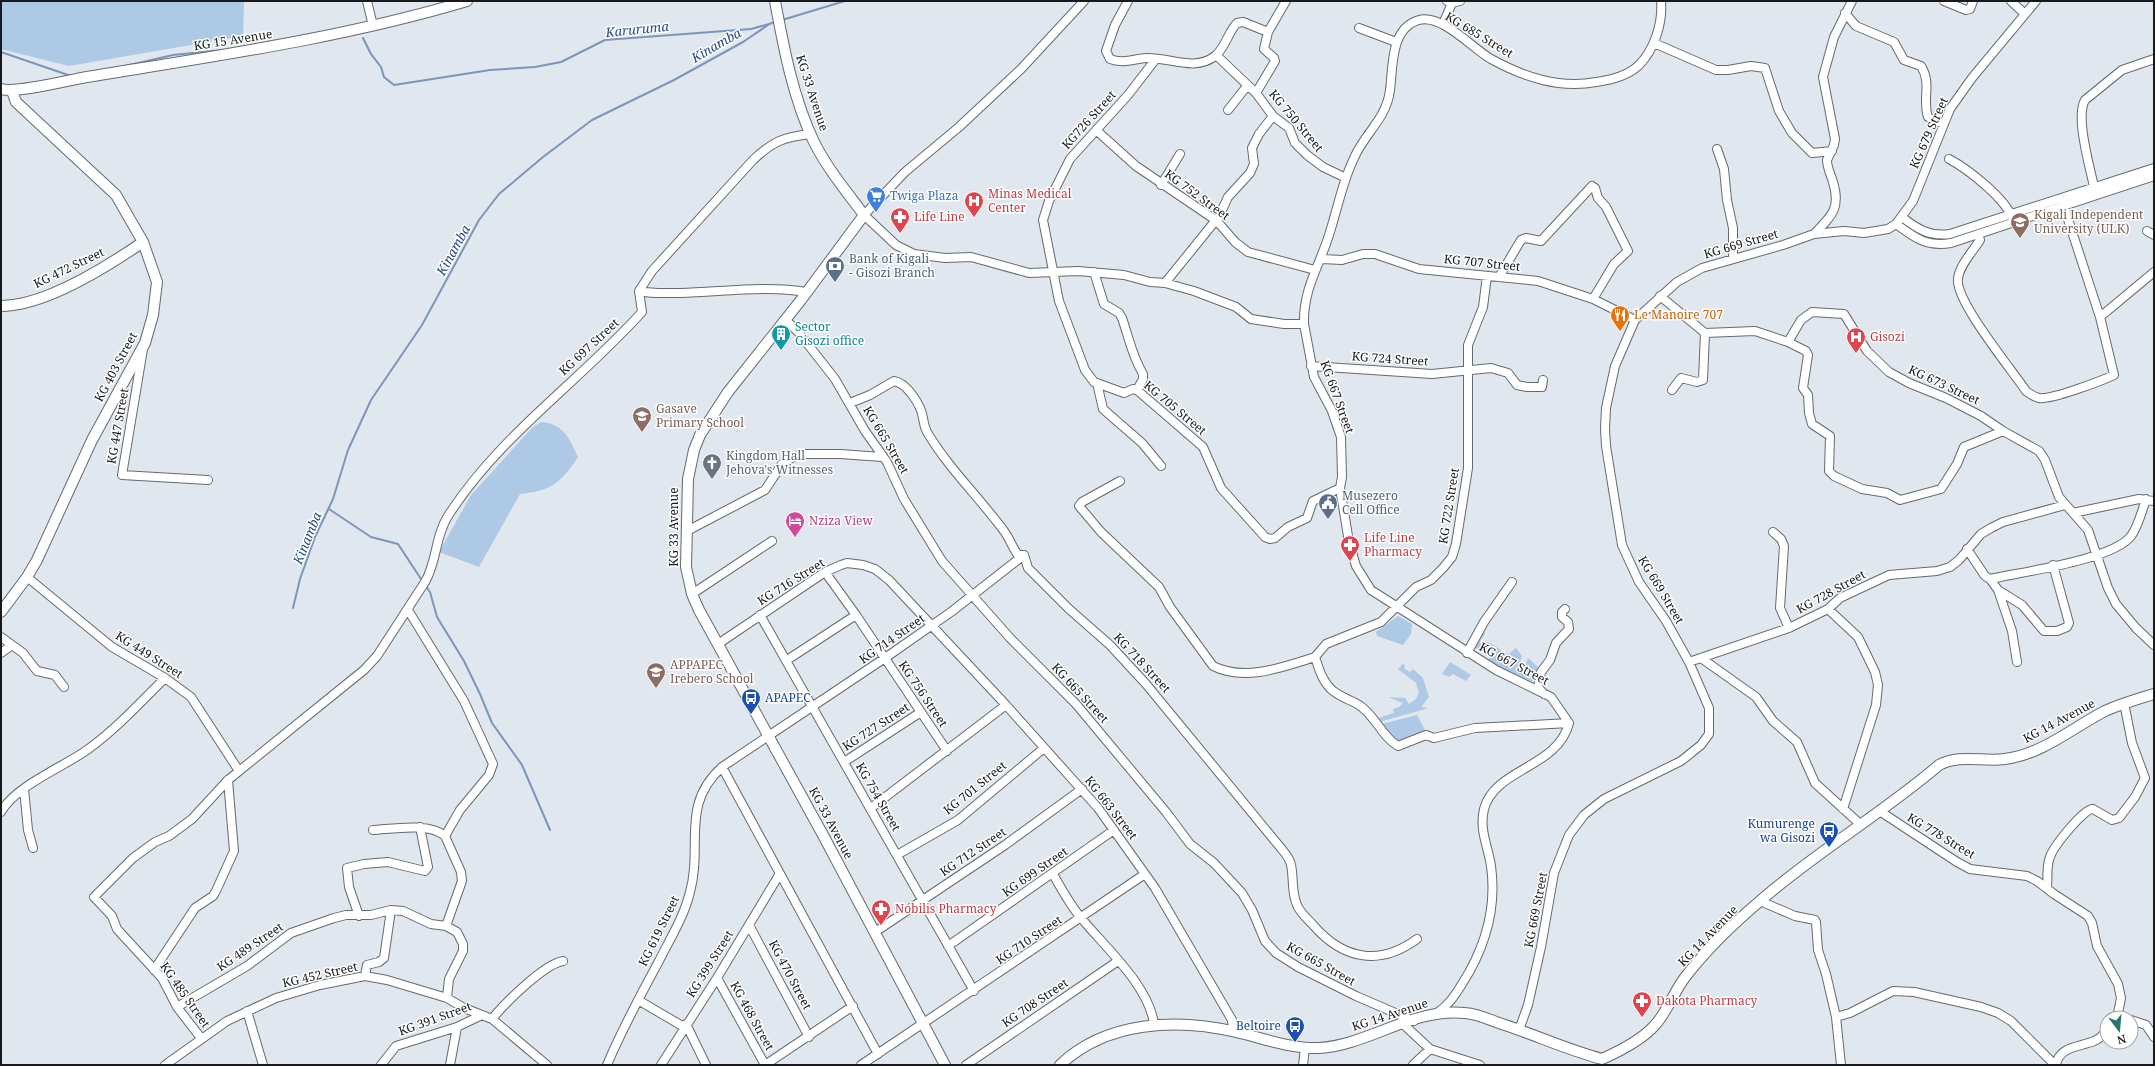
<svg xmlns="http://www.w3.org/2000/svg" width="2155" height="1066" font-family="'Noto Serif',serif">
	<rect width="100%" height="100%" fill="#e0e7ee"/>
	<path fill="#adc9e5" d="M1,1l243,1 -1,34 -174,30 -68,-17z
		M541,422c23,2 28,16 37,35 -17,26 -27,34 -58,37l-41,73 -40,-15 32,-57 61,-67z
		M1398,616l14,8 -1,10 -8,11 -26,-9 -1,-4z
		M1484,630l1,4 -5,7v3l2,-3c11,0 17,11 27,13l7,-6 6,8 -3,8 1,3 5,-1 3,-8 10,9 -4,13 -4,3 -8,-5h-7l2,-4h-11l-4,-6 -6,2 -9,-7 2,-6 -15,-10z
		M1450,662l21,13 -5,6 -13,-7 -4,3 -7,-3z
		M1404,663l1,6 5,3 3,-3 10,9 6,19 -8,10 8,1 -50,14 -1,-4 16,-5 -1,-4 6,-2 4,-4 -15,-6 17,1 4,6 7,-5 3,-7 -3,-9 -18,-14z
		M1417,715l9,17 -27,10 -17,-18z"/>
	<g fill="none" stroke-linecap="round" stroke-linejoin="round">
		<path stroke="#7e94b9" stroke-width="2" d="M782,20l63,-19
			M363,38l8,16 10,13 3,10 10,8 96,-15 45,-3 26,-5 44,-22 146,-11 25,-7
			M1,52l70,24
			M125,66l48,-11 50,-5
			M329,509l42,28 27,7 25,38
			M425,585l5,7 7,25 27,44 16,33 12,29 30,42 28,65
			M293,608l7,-29 15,-42 18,-38 15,-49 23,-50 51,-75 57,-105 20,-26 44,-37 49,-37 82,-40 69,-38 28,-19"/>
		<g stroke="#646a70" stroke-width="10">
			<path id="minor" d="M367,1l6,25
				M1084,1l-63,68 -62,58 -54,45 -41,43 32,30 18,9 31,4 26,-1 58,16 49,-2 46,4 26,7 15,1 29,8 42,16 15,12 33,5h20l10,53 18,34 9,26 1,40 -2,11 9,54 7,24 15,24 125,80 55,27 18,26c-11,45 -74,45 -85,86 -5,21 4,37 7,57 6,43 -6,82 -29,118 -7,11 -13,21 -25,29
				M1128,1l-13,24 -9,26 4,8c12,5 24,0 36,-1 23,-1 49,14 69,-2 11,-9 13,-24 22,-33l6,-1 25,10
				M1944,1l22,9 4,-1 3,-8
				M2011,1l14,13
				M1452,3l8,-2
				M1845,13l11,13 38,16 10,18 17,6c11,17 1,34 7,51l15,7
				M1443,24l9,-21 -5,-2
				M1359,28l37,14
				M1654,43l62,27h12l23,-4 14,2 14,43 13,22 20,20 20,-2
				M1216,55l40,38 17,23 16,12 6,15 12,12 16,12 23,11
				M1155,60l-27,35 -58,64 -21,42 -6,19 16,81 26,69 9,12 30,11 9,-4 4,1 66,57 18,41 44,49 5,2 5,-1 13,-11 19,-9 6,-17 27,-13
				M1256,93l19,-32 -1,-3 -10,-9 4,-17 18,-31
				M1228,110l19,-24
				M1096,130l40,36 81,55 18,21 13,10 67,18
				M1717,149l7,20 3,31 6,28v30
				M1949,159c19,10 56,39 64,60
				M1161,185l19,-31
				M2094,187c-4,-20 -19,-70 -9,-87l37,-30 32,-11
				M1902,217c15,12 28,20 48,17l204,-66
				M1217,221l11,-24 22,-24 4,-9 -2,-16 7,-14 14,-18
				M1896,224c19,14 30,23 55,19l203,-67
				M2147,231l7,4
				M1814,234c18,-18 27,-26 19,-52 -2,-7 -6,-14 -6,-22l7,-15 1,-6 -12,-62 11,-40 18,-36
				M1978,234l2,6c-7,11 -21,26 -22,39 -3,22 54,91 68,112 4,3 8,6 13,7 12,2 62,-17 75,-23l-14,-58 -39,-119
				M1322,259l20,1 21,-6h12l44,15 119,12 55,18 42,21
				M1094,272l10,32 15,9 3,5c7,20 10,38 21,56v5l-6,11
				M1487,276l-4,31 -15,38v123l-12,76 -4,13 -9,11 -12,12 -15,7 -35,35 -55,22 -11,13c4,12 7,24 17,33 8,7 19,10 27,15 16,10 23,32 39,41l28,-11 8,3 41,-10 94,-5
				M1499,277l22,-37 5,-2 15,3 51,-55 3,2 3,10 8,9 22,44 -14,13 -21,35
				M1165,283l51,-63
				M639,291c14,3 27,2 41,2 42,-1 85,-8 127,-1
				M1660,296l45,37 50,-2 33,11 13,-22 11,-8 32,2 23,37 22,21 20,11 37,15 35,18 22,15 36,20 6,9 14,37 29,33 20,58 8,16 20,24 18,17
				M2100,317l54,-45
				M785,319l14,14 36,46 30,52 22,31 17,37 38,62 68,77 66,66 90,108 24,32 24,19 28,30 10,17 13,31 11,12 22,14 58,29 58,25
				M1304,324c-1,-35 15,-57 25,-89 9,-28 14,-56 28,-83 11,-21 30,-36 33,-62 3,-22 0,-62 29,-70 23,-6 53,28 72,39 33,18 68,30 105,23 15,-2 31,-6 42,-16 16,-15 25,-43 23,-65
				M1788,342l18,9 2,4 -5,33 5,7 1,18 3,11 18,12 -1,35 5,5 28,13 25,4 13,7 41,-11 16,-25 7,-17 39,-16
				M143,349l-21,126 86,5
				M1311,366l121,8 59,-6 17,5 9,12 10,2h15l1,-7
				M1097,383l6,26 39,34 19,23
				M1672,390l9,-12 16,4 6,-2 2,-47
				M850,403l20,-8 24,-14c13,2 27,24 29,37 1,6 1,8 4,14 22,37 52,65 77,99 6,8 8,16 14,24h6l4,13 41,41 41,36 36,39 134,163c4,5 10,11 11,18 3,13 0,26 6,40 3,8 11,14 17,21 30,34 66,40 103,13
				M1120,481l-38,21 -3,4 22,26 58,55 11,20 43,59c32,16 70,1 102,-9
				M2073,513l66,-14 15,2
				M687,531l78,-41 17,-26 9,-6 14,-4h35l42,3
				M1773,532l8,7 3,7 -4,62 9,20
				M1967,549l18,27 5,3c31,-7 123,-19 141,-43 7,-9 11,-25 15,-37
				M825,572l31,43 91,136
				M27,577l85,70 53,31 26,19 48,74
				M1990,579l8,11 24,15 22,26h13l10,-4 2,-4 -16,-58
				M1998,590l14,41 5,31
				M692,594l80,-53
				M1828,609l30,28 17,35 3,13 -2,20 -33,104
				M408,610l56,91 29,63 -4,11 -29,35 -15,26
				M760,615l214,376
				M1,637l22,16 14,18 18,4 9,12
				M718,644l107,-72 16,-7 6,-2 16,2 12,4 14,11 117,125 92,103 57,80 77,132 1,11
				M1,653l11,-8
				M1467,653l17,-31 28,-40
				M1701,658l55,39 17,24 24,21 18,41 45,41
				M787,660l69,-45
				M1689,662l100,-34 39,-19 12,-11 49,-23 48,-4 13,-4 9,-7 22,-26 10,-6 12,-6 62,-17
				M1544,694l-6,-7 3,-15 9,-12 6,-17 13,-14 -1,-7 -6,-5v-5l3,-3
				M844,762l77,-50
				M722,767l156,287
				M24,789l4,41 5,18
				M871,808l135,-103
				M1,812c13,-25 62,-45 86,-62 29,-21 53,-47 78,-72
				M1881,812l76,50 13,7 57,7 10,5 17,13 34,22 4,7 5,23 21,38 3,14 -4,20
				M373,830c19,-1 56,-8 72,6l16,36 1,9 -16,45
				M897,855l61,-35 86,-72
				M1053,874c9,16 17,31 29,45 24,29 67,67 72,105
				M2047,888c1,-10 -1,-22 3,-31 3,-10 34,-49 43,-48l19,11 7,-2 16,-21 10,-19 -13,-35 -8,-40
				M1760,901l35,15 20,4 1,2 2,28 8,24 10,43 5,48
				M359,916l-10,-29 -2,-19 17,-4 24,-2 37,9 3,-4 -8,-40
				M749,925l60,112
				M875,932l130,-87 77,-56
				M948,946l166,-116
				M154,970l41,-62 18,-12 3,-5 18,-40 -6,-71
				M365,976l2,-11 12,-3 5,-4 7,-48
				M717,978l48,87
				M638,1000l46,27
				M177,1007l70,-41 44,-33 43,-15 12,-3h25l20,-5 12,1 28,13 15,2 11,6 6,12v7l-14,28 -2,19
				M247,1011l16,54
				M1836,1017l14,-4 43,-22 21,1 67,15 17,6 13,8 44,44
				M492,1019c12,-15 52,-55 71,-58
				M2131,1020l15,5 8,12
				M686,1024l20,41
				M1403,1024l27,25 50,16
				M1519,1030l9,-25 13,-58 13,-74 15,-38 15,-20 20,-16 77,-38 20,-16 8,-11v-26l-20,-46 -23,-41 -27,-39 -17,-37 -16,-99 -1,-17 1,-21 9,-42 20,-46 42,-38 25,-14 81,-23 31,-11 30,-3 20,2 24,-4 8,-5 17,-23 37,-92 22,-31 64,-77
				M201,1038l-24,-31 -15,-29 -45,-49 -5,-13 -18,-19 39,-39 22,-16 14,-6 23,-17 36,-39 136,-110 13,-14 48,-74c12,-20 10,-46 23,-66 51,-80 131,-134 194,-204l-3,-21 13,-20 101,-111c20,-19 31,-23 58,-26
				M165,1065l62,-44 49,-23 44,-13 45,-9 22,4 60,18 17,10 28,11 55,46
				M381,1065l15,-19 61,-19 25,-12
				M450,1065l7,-38
				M607,1065c15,-36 33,-69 52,-104 11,-22 25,-44 31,-69 13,-47 -10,-87 32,-125l163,-109 66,-46 73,-57
				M661,1065l56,-87 62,-103
				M765,1065l88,-59
				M861,1065l284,-191
				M966,1065l152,-104
				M1303,1065l2,-17
				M1413,1065l17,-16
				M2056,1065c3,-19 24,-18 38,-24 6,-2 9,-7 13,-10"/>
		</g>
		<g stroke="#646a70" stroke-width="12">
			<path id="major" d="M775,1c9,48 18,97 39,141 13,26 32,49 50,73l-63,85 -73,92 -28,43 -6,15 -6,29 -2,88 6,27 7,16 124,225 122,230
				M1,89c15,5 68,-9 86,-12 128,-21 256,-39 380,-76
				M1,306c44,0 107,-40 142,-64
				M1,612l26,-35 10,-17 55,-120 53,-97 8,-28 4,-33 -14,-40 -27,-47 -100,-93 -4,-11
				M1060,1065c46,-44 117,-47 176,-33 26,6 56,17 83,16 50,-3 95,-41 146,-35 14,1 27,8 40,12 33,11 63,25 97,34 18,-8 40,-19 53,-34 13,-14 19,-34 31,-49 21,-27 48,-53 74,-75 57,-50 122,-87 179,-136 20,-11 44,-3 66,-6 38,-5 67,-31 100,-48 15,-7 32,-12 49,-17"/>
		</g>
		<use href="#minor" stroke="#fff" stroke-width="8"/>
		<use href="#major" stroke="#fff" stroke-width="10"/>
	</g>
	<defs>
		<g id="supermarket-pin" transform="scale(1)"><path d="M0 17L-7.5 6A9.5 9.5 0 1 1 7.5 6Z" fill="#3f7fe0" stroke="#fff"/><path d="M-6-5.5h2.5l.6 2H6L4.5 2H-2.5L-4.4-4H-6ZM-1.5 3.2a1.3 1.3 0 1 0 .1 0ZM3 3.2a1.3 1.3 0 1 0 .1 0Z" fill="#fff"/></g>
		<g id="hospital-pin" transform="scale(1)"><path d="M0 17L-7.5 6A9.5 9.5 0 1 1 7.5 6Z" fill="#e0444e" stroke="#fff"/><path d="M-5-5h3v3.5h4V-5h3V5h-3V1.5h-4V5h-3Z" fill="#fff"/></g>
		<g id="pharmacy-pin" transform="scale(1)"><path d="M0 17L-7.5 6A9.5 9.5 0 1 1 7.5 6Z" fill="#e0444e" stroke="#fff"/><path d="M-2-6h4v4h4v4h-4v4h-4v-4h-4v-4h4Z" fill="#fff"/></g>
		<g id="university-pin" transform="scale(1)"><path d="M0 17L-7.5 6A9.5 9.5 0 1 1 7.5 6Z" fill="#8d6e63" stroke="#fff"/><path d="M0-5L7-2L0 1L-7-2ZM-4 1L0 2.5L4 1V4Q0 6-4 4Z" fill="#fff"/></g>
		<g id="bank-pin" transform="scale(1)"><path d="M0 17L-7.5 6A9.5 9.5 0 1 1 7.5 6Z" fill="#5c6f8a" stroke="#fff"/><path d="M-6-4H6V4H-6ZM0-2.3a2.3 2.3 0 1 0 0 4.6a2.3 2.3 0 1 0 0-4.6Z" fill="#fff"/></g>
		<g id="restaurant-pin" transform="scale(1)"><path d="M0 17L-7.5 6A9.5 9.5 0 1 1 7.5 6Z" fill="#e8710a" stroke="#fff"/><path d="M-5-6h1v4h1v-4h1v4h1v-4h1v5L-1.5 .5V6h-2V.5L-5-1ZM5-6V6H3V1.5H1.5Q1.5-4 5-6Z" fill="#fff"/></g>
		<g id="building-pin" transform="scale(1)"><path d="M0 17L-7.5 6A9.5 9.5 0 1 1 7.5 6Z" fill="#0f9aa8" stroke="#fff"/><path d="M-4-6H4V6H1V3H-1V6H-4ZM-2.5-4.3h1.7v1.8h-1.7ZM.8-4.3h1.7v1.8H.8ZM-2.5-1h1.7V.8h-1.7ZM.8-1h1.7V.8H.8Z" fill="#fff"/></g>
		<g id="school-pin" transform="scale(1)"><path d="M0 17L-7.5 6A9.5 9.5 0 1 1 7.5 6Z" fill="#8d6e63" stroke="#fff"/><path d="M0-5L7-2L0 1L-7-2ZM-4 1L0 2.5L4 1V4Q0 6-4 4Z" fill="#fff"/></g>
		<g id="church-pin" transform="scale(1)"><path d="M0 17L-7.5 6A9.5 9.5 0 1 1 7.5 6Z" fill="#6b7280" stroke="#fff"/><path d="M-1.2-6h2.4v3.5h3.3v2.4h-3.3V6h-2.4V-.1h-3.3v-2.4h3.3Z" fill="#fff"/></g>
		<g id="civic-pin" transform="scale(1)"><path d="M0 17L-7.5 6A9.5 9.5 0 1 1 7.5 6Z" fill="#5c6f8a" stroke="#fff"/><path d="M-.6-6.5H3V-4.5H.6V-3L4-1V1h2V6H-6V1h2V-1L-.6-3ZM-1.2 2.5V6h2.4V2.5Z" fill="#fff"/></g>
		<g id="hotel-pin" transform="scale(1)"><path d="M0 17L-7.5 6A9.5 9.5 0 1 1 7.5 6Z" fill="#d1479c" stroke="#fff"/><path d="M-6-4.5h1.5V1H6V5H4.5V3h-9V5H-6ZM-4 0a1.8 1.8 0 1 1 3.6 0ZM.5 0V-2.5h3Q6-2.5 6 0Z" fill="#fff"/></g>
		<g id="bus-pin" transform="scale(1)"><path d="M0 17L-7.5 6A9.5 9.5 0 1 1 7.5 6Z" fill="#1a4fb4" stroke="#fff"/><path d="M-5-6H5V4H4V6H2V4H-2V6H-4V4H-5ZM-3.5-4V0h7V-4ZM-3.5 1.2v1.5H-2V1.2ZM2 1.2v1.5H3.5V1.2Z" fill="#fff"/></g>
	</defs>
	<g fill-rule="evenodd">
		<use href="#supermarket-pin" x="876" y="196"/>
		<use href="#hospital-pin" x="974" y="201"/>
		<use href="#pharmacy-pin" x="900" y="217"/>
		<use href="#university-pin" x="2020" y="222"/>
		<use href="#bank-pin" x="835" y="266"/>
		<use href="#restaurant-pin" x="1620" y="315"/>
		<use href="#building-pin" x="781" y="334"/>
		<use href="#hospital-pin" x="1856" y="337"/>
		<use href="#school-pin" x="642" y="416"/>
		<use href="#church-pin" x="712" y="463"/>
		<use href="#civic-pin" x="1328" y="503"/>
		<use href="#hotel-pin" x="795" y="521"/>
		<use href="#pharmacy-pin" x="1350" y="545"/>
		<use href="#school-pin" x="656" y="672"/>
		<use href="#bus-pin" x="751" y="698"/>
		<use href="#bus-pin" x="1829" y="831"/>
		<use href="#pharmacy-pin" x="881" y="909"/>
		<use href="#pharmacy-pin" x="1642" y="1001"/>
		<use href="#bus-pin" x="1295" y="1026"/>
	</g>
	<g text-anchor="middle" stroke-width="3" stroke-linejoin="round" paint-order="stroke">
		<g font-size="12" fill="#17191c" stroke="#fff">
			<text transform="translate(1479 35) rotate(31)" y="4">KG 685 Street</text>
			<text transform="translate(233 40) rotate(-9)" y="4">KG 15 Avenue</text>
			<text transform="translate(812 93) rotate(72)" y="4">KG 33 Avenue</text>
			<text transform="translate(1089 120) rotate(-48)" y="4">KG726 Street</text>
			<text transform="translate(1296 121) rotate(50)" y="4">KG 750 Street</text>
			<text transform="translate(1929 133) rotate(-66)" y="4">KG 679 Street</text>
			<text transform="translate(1197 195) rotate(36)" y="4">KG 752 Street</text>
			<text transform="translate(1741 244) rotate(-16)" y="4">KG 669 Street</text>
			<text transform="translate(1482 263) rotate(6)" y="4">KG 707 Street</text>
			<text transform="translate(69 268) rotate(-26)" y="4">KG 472 Street</text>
			<text transform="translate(589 347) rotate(-43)" y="4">KG 697 Street</text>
			<text transform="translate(1390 359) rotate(4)" y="4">KG 724 Street</text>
			<text transform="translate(116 367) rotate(-62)" y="4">KG 403 Street</text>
			<text transform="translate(1944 385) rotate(25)" y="4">KG 673 Street</text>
			<text transform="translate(1337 397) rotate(70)" y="4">KG 667 Street</text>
			<text transform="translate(1175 408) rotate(40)" y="4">KG 705 Street</text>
			<text transform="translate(118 426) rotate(-80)" y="4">KG 447 Street</text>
			<text transform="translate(886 440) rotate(59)" y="4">KG 665 Street</text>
			<text transform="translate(1449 506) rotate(-81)" y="4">KG 722 Street</text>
			<text transform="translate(674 527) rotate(-90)" y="4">KG 33 Avenue</text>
			<text transform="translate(791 582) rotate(-32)" y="4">KG 716 Street</text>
			<text transform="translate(1661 590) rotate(59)" y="4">KG 669 Street</text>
			<text transform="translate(1831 592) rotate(-29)" y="4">KG 728 Street</text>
			<text transform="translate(892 639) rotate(-35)" y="4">KG 714 Street</text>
			<text transform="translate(149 655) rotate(32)" y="4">KG 449 Street</text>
			<text transform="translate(1142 663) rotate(47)" y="4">KG 718 Street</text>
			<text transform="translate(1514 664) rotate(28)" y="4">KG 667 Street</text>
			<text transform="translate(1080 693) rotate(47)" y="4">KG 665 Street</text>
			<text transform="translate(923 694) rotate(56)" y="4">KG 756 Street</text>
			<text transform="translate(2059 721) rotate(-28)" y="4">KG 14 Avenue</text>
			<text transform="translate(876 727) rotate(-33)" y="4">KG 727 Street</text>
			<text transform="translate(975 788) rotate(-39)" y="4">KG 701 Street</text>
			<text transform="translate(878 797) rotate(60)" y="4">KG 754 Street</text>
			<text transform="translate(1111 808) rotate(52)" y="4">KG 663 Street</text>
			<text transform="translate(831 823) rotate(62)" y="4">KG 33 Avenue</text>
			<text transform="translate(1941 836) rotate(31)" y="4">KG 778 Street</text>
			<text transform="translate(973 852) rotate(-34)" y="4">KG 712 Street</text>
			<text transform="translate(1035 872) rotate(-35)" y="4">KG 699 Street</text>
			<text transform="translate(1536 910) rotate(-79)" y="4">KG 669 Street</text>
			<text transform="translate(659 931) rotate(-64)" y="4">KG 619 Street</text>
			<text transform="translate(1708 936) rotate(-46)" y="4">KG 14 Avenue</text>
			<text transform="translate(1029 940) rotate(-34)" y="4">KG 710 Street</text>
			<text transform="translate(250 947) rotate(-34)" y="4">KG 489 Street</text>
			<text transform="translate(710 964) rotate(-58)" y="4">KG 399 Street</text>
			<text transform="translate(1321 964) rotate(29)" y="4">KG 665 Street</text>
			<text transform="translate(320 975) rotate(-13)" y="4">KG 452 Street</text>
			<text transform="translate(790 975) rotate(62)" y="4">KG 470 Street</text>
			<text transform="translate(185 995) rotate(55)" y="4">KG 485 Street</text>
			<text transform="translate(1035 1003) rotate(-34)" y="4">KG 708 Street</text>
			<text transform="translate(1390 1015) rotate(-18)" y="4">KG 14 Avenue</text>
			<text transform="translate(752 1016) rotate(61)" y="4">KG 468 Street</text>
			<text transform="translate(435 1019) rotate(-20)" y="4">KG 391 Street</text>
		</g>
		<g font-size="12" fill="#be3a42" stroke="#fff" text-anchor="start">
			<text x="988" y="198">Minas Medical<tspan x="988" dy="14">Center</tspan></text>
			<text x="914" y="221">Life Line</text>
			<text x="1870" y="341">Gisozi</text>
			<text x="1364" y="542">Life Line<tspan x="1364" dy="14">Pharmacy</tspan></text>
			<text x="895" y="913">Nobilis Pharmacy</text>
			<text x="1656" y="1005">Dakota Pharmacy</text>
		</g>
		<g font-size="12" fill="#366cbe" stroke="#fff" text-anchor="start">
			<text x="890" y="200">Twiga Plaza</text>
		</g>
		<g font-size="12" fill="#785e54" stroke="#fff" text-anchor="start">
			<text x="2034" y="219">Kigali Independent<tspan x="2034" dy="14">University (ULK)</tspan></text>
			<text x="656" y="413">Gasave<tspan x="656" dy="14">Primary School</tspan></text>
			<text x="670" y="669">APPAPEC<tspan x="670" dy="14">Irebero School</tspan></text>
		</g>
		<g font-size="12" fill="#4e5e75" stroke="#fff" text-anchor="start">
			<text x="849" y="263">Bank of Kigali<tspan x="849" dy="14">- Gisozi Branch</tspan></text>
			<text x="1342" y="500">Musezero<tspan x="1342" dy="14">Cell Office</tspan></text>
		</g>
		<g font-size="12" fill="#c56008" stroke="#fff" text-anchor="start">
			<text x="1634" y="319">Le Manoire 707</text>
		</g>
		<g font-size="12" fill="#0d838f" stroke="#fff" text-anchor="start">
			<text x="795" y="331">Sector<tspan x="795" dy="14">Gisozi office</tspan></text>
		</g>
		<g font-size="12" fill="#5b616d" stroke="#fff" text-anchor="start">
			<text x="726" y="460">Kingdom Hall<tspan x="726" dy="14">Jehova's Witnesses</tspan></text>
		</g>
		<g font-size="12" fill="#b23c85" stroke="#fff" text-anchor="start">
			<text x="809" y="525">Nziza View</text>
		</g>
		<g font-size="12" fill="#164399" stroke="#fff" text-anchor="end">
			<text x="765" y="702" text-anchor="start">APAPEC</text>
			<text x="1815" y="828">Kumurenge<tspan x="1815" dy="14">wa Gisozi</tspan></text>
			<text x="1281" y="1030">Beltoire</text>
		</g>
		<g font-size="13" font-style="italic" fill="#274986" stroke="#fff">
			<text transform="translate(637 29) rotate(-6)" y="5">Karuruma</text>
			<text transform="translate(716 45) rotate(-30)" y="5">Kinamba</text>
			<text transform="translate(453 250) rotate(-61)" y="5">Kinamba</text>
			<text transform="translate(307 538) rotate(-68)" y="5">Kinamba</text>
		</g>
	</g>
	<rect width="2155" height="1066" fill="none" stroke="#17191c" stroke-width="4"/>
	<g transform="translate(2119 1030) rotate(164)"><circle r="19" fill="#ffffff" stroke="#a2a3a4"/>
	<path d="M0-3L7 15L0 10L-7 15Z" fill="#2a7472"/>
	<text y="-6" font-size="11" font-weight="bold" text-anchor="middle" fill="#17191c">N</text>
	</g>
</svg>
